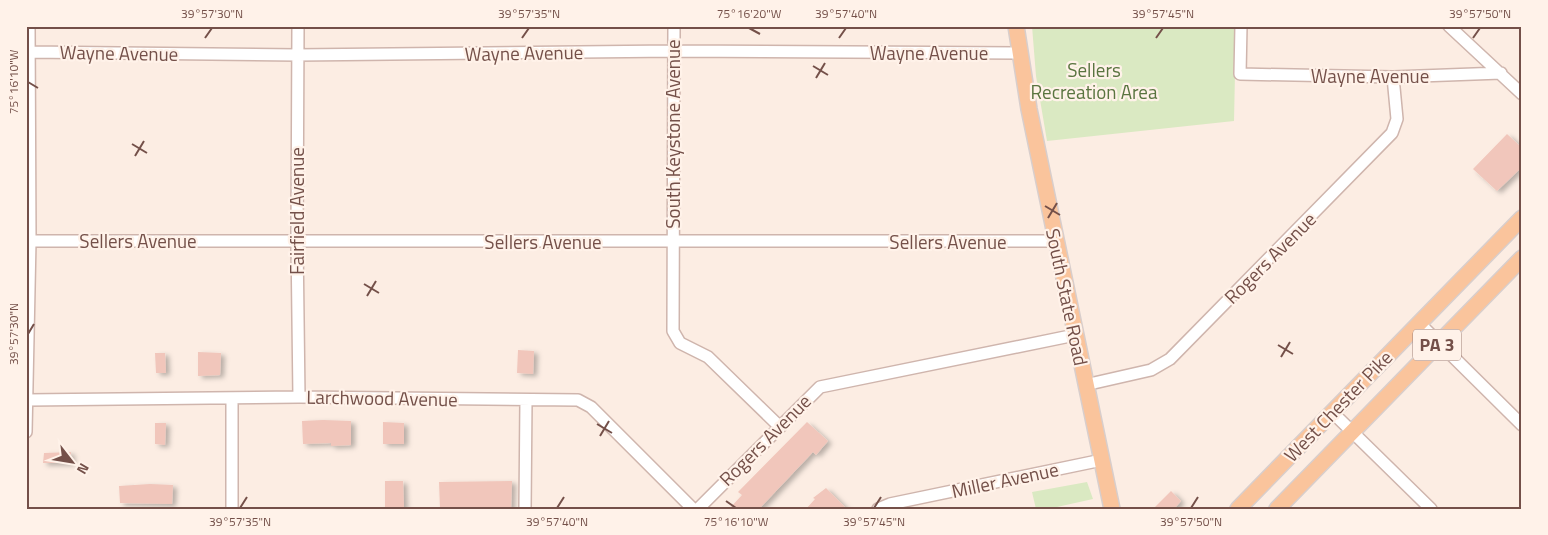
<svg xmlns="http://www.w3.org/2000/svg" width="1548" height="535" font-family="'Titillium Web',sans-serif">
	<defs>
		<filter id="shadow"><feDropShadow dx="4" dy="2.5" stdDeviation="2.5" flood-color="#0004"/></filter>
	</defs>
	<rect width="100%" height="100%" fill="#fcede3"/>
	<path fill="#dae9c2" d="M1032,26h204l-2,95 -187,20 -11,-65z
		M1087,482l6,17 -45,10h-12l-4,-17z"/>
	<path fill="#f1c6bb" filter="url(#shadow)" d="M1507,134l15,14v19l-25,24 -24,-22z
		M518,350l16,1 -1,23 -16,-1z
		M198,352l23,1 -1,22 -22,1z
		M155,353h10l1,20h-10z
		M323,420l28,1v24l-20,1v-3l-28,1 -1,-23z
		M383,422l21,1v21h-21z
		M807,422l21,19 -12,14 -3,-3 -54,57h-30l13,-14 -4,-3z
		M155,423h11l-1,22 -10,-1z
		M71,452v11h-28l1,-10z
		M385,481h18l1,27h-19z
		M512,481l-1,28h-71l-1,-27z
		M150,484l23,1 -1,19 -52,-1 -1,-17z
		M826,488l21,21h-41l9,-10 -2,-1z
		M1171,491l10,10 -7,8h-21z"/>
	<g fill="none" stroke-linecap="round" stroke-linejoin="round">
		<g stroke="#cfb5ad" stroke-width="14">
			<path id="minor" d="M298,26l-1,214 2,157
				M674,26l-1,305 7,12 28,14 71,69
				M1241,26l-1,48 153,3 108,-4
				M1449,26l73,68
				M28,52l269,3 377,-4 346,2
				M30,241h1026
				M1419,323l103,102
				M1085,385l66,-15 19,-11 222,-226 5,-14 -4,-42
				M232,398v111
				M28,400l271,-3 279,3 13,7 102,102
				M1332,412l99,97
				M26,432l4,-191 -1,-215
				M525,509l1,-109
				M698,509l122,-122 255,-52
				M878,509l12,-5 212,-44"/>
		</g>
		<g stroke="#d8cecc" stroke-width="18">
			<path id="major" d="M1016,26l13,83 83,400
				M1238,509l284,-291
				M1277,509l245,-251"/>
		</g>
		<use href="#minor" stroke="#fff" stroke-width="11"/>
		<use href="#major" stroke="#fac49c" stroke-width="15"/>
	</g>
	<path fill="none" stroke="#745049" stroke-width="2" d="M749,28l11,6M205,38l7,-10M522,38l7,-10M839,38l7,-10M1156,38l7,-10M1473,38l7,-10M813,66l15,9M816,78l9,-15M28,82l10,6M132,144l15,9M135,156l9,-15M1045,206l15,9M1048,218l9,-15M364,284l15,9M367,296l9,-15M28,334l6,-10M1278,345l15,9M1281,357l9,-15M597,424l15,9M600,436l9,-15M726,501l10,7M240,508l7,-11M557,508l7,-11M874,508l7,-11M1191,508l7,-11"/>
	<g text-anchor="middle" stroke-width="4.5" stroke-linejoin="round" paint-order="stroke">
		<rect fill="#fff2e9" stroke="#9e8179" stroke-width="1" x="1413" y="329.5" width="48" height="31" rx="4"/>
		<g font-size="18" font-weight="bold" fill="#745049">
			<text x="1437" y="351">PA 3</text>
		</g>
		<g font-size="19" fill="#745049" stroke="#fff2e9">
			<text transform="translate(119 53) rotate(1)" y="7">Wayne Avenue</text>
			<text transform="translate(524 53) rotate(-1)" y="7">Wayne Avenue</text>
			<text x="929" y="60">Wayne Avenue</text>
			<text x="1370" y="83">Wayne Avenue</text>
			<text transform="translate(673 134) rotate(-90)" y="7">South Keystone Avenue</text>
			<text transform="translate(297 211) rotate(-90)" y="7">Fairfield Avenue</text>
			<text x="138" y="248">Sellers Avenue</text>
			<text x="543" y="249">Sellers Avenue</text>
			<text x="948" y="249">Sellers Avenue</text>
			<text transform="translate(1270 258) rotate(-45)" y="7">Rogers Avenue</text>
			<text transform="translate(1067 297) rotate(78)" y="7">South State Road</text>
			<text transform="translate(382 398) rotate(1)" y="7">Larchwood Avenue</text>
			<text transform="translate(1338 406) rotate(-46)" y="7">West Chester Pike</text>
			<text transform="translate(765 440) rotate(-45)" y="7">Rogers Avenue</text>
			<text transform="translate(1005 480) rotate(-12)" y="7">Miller Avenue</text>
		</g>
		<g font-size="19" fill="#59743f" stroke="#fff2e9">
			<text x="1094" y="77">Sellers<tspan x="1094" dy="22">Recreation Area</tspan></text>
		</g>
	</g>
	<rect width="1548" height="535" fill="none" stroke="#fff2e9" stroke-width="55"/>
	<g transform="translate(72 462) rotate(121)" stroke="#fff2e9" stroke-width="4" paint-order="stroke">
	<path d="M0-4L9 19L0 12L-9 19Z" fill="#745049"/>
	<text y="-8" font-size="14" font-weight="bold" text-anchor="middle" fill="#745049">N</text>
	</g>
	<rect x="28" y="28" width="1492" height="480" fill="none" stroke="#745049" stroke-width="2"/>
	<g font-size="12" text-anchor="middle" fill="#745049">
		<text x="212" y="18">39°57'30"N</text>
		<text x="529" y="18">39°57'35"N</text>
		<text x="749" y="18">75°16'20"W</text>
		<text x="846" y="18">39°57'40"N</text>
		<text x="1163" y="18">39°57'45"N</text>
		<text x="1480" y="18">39°57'50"N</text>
		<text transform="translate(14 82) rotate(-90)" y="4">75°16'10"W</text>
		<text transform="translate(14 334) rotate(-90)" y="4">39°57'30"N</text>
		<text x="240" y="526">39°57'35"N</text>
		<text x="557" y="526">39°57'40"N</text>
		<text x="736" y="526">75°16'10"W</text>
		<text x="874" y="526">39°57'45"N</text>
		<text x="1191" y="526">39°57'50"N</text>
	</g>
</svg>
